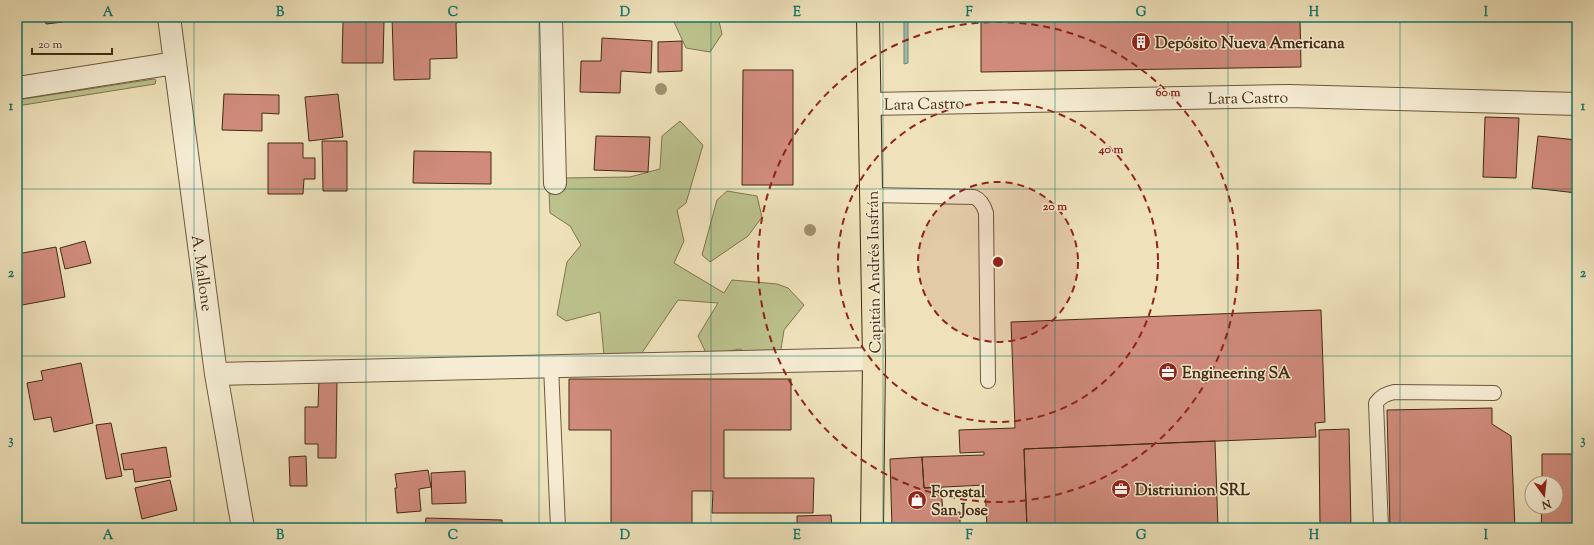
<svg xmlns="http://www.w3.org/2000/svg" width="1594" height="545" font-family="'Sorts Mill Goudy',serif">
	<rect width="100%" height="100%" fill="#efe2bb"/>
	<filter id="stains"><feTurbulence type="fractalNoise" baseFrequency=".005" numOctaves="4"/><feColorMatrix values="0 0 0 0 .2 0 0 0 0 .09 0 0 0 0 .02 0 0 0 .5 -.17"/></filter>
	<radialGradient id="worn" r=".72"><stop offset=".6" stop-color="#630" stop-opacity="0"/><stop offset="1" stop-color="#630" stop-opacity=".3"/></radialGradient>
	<path fill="#bcc28d" stroke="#7f7650" d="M666,17h52l4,17 -12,18 -24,-4 -12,-26z
		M154,79l2,1 -1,4 -138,22v-6z
		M680,121l23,24 -17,58 -9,7 7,31 -10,22 50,30 8,-13 45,4 11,4 16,17 -20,25 -5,32 -10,3 -29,-16 -33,6 -9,-19 20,-33 -40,-3 -39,57 -35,-1 -4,-44 -34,9 -9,-6 10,-53 14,-17 -11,-19 -20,-13 -1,-21 15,-14 66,-1 30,-8 2,-33z
		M727,191l30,5 5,21 -14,19 -38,26 -8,-7 15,-55z"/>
	<path fill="#9abeb0" stroke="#778371" d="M904,17h4v46l-4,1z"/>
	<path fill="#d08b7c" stroke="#422a13" d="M45,17h18v5l-17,2z
		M392,17h77l1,3 -14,3 1,35 -27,1v20l-36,1z
		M981,17h319l1,50 -320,5z
		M343,21h41l-1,42h-41z
		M602,38l50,3 -1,32 -30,-2 -1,22 -40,-1 1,-31h20z
		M682,41v30l-24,1v-30z
		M743,70h50v115h-51z
		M224,94l55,1v19l-17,-1v18l-40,-1z
		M338,94l5,43 -34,4 -4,-44z
		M1485,117l34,1 -3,60 -33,-1z
		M596,136l54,1 -2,35 -54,-2z
		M1538,136l39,4v53l-45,-5z
		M322,141h25v50h-24z
		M268,143h35v15h12v21h-11l-1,15h-35z
		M414,151l77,1v32l-78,-1z
		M85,241l6,22 -26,6 -5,-21z
		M56,247l9,50 -48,9v-52z
		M1321,310l4,112 -10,1 1,14 -292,12 3,79h-40l-2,-43 -61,3 -2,-31 62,-2v-3l-24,1 -1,-23 56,-2 -4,-106z
		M81,363l12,60 -39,9 -3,-15 -17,3 -7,-37 16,-3 -2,-9z
		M319,378h18l-1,80h-18v-14h-13v-37h13z
		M569,379h222v51h-67v48h90l-1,35h-101l1,-22h-21v37h-81v-98h-42z
		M1492,408v16l19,12 4,92h-125l-3,-118z
		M111,423l11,53 -16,3 -10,-54z
		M1349,429l2,99h-31l-1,-98z
		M1215,441l3,87h-191l-3,-79z
		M166,447l5,30 -36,5 -2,-13 -9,1 -3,-16z
		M1542,454h35v74h-36l1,-21h14v-24h-14z
		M306,456l1,30h-17l-1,-29z
		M922,457l2,31 17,-1 2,26 17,-1v16h-68l-2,-69z
		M428,470l3,17 -12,2 2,22 -24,2 -2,-25h2l-2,-14z
		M465,471l1,32 -34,1 -1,-31z
		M170,480l7,30 -35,9 -7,-31z
		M831,515l1,13h-35v-12z
		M426,518l76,2v8h-77z"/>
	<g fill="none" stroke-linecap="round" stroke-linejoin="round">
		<g stroke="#6d583d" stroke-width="16">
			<path id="lane" d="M871,195l103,2c7,3 10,9 12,16l2,168
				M551,366l7,162
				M1381,528l-5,-125c5,-7 10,-9 18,-11l100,1"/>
		</g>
		<g stroke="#6d583d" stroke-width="24">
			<path id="street" d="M169,17l47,357 27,154
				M551,17l4,166
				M17,88l158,-25
				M870,104l419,-8 288,8
				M216,374l658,-15"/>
		</g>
		<g stroke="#422a13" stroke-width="24">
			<path id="primary" d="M868,17l6,342 -2,169"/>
		</g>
		<use href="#lane" stroke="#f5ecd3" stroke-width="14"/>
		<use href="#street" stroke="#f5ecd3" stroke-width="22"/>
		<use href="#primary" stroke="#efe2bb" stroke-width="22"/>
	</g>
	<g fill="#a09270">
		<circle cx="661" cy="89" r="6"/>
		<circle cx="810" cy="230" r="6"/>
	</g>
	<path fill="none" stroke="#0f766e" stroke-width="1" stroke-opacity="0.55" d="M194,17v511M366,17v511M539,17v511M711,17v511M883,17v511M1055,17v511M1228,17v511M1400,17v511M17,189h1560M17,356h1560"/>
	<circle cx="998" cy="262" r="80" fill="#8f2418" fill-opacity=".12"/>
	<g fill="none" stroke="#8f2418" stroke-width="2" stroke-dasharray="7 5">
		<circle cx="998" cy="262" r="80"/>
		<circle cx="998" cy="262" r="160"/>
		<circle cx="998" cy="262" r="240"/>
	</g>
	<defs>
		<g id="building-disc" transform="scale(1)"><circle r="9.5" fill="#8f2418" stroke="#f5ecd3"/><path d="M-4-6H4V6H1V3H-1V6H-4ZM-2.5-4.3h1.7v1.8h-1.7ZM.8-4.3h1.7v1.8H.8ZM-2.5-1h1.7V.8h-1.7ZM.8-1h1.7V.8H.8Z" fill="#fff"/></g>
		<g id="office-disc" transform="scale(1)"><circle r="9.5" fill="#8f2418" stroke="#f5ecd3"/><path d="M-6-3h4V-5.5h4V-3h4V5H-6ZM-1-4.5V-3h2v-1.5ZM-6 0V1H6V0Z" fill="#fff"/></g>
		<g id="shop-disc" transform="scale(1)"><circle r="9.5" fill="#8f2418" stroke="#f5ecd3"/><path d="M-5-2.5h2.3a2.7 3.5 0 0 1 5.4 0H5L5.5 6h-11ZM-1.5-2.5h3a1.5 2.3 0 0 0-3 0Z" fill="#fff"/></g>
	</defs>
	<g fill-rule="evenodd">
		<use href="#building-disc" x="1141" y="42"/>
		<use href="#office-disc" x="1168" y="372"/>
		<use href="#office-disc" x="1121" y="489"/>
		<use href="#shop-disc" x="917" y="500"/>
	</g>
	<g text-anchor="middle" stroke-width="3" stroke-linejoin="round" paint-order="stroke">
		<g font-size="16" font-weight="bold" fill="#422a13" stroke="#f5ecd3" text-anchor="start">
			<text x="1155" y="48">Depósito Nueva Americana</text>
			<text x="1182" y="378">Engineering SA</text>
			<text x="1135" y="495">Distriunion SRL</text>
			<text x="931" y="497">Forestal<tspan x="931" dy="18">San Jose</tspan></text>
		</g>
		<g font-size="16" fill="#422a13" stroke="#f5ecd3">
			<text transform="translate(1248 97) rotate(-1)" y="6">Lara Castro</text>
			<text transform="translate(924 103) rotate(-1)" y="6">Lara Castro</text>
			<text transform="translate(873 272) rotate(-91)" y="6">Capitán Andrés Insfrán</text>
			<text transform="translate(203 273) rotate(82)" y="6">A. Mallone</text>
		</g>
	</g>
	<circle cx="998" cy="262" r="6" fill="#8f2418" stroke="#f5ecd3" stroke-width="2"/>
	<g font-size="12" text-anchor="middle" font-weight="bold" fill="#8f2418" stroke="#f5ecd3" stroke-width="3" stroke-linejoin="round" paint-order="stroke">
		<text x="1168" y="96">60 m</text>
		<text x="1111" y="153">40 m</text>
		<text x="1055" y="210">20 m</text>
	</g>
	<rect width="1594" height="545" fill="none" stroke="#efe2bb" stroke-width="44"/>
	<g transform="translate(1544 495) rotate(165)"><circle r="19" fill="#f5ecd3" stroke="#ad9e86"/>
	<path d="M0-3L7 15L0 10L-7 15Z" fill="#8f2418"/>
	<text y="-6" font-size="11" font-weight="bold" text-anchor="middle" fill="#422a13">N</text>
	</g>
	<path d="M32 48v6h80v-6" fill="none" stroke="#422a13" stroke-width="2"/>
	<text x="38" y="48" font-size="12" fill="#422a13" stroke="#f5ecd3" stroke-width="3" paint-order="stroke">20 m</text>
	<rect x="22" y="22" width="1550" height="501" fill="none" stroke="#0f766e" stroke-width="1.5"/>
	<g font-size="13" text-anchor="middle" font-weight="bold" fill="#0f766e">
		<text x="108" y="16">A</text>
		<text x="280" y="16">B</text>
		<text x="453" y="16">C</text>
		<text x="625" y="16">D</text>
		<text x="797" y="16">E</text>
		<text x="969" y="16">F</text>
		<text x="1141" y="16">G</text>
		<text x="1314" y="16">H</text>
		<text x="1486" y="16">I</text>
		<text x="11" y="110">1</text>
		<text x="1583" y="110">1</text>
		<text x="11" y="277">2</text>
		<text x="1583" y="277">2</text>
		<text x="11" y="444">3</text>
		<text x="1583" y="444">3</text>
		<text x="108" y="539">A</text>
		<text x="280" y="539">B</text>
		<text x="453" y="539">C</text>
		<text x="625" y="539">D</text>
		<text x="797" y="539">E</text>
		<text x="969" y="539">F</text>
		<text x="1141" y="539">G</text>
		<text x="1314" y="539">H</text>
		<text x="1486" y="539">I</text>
	</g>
	<rect width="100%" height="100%" filter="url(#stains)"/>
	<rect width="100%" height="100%" fill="url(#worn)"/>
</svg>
